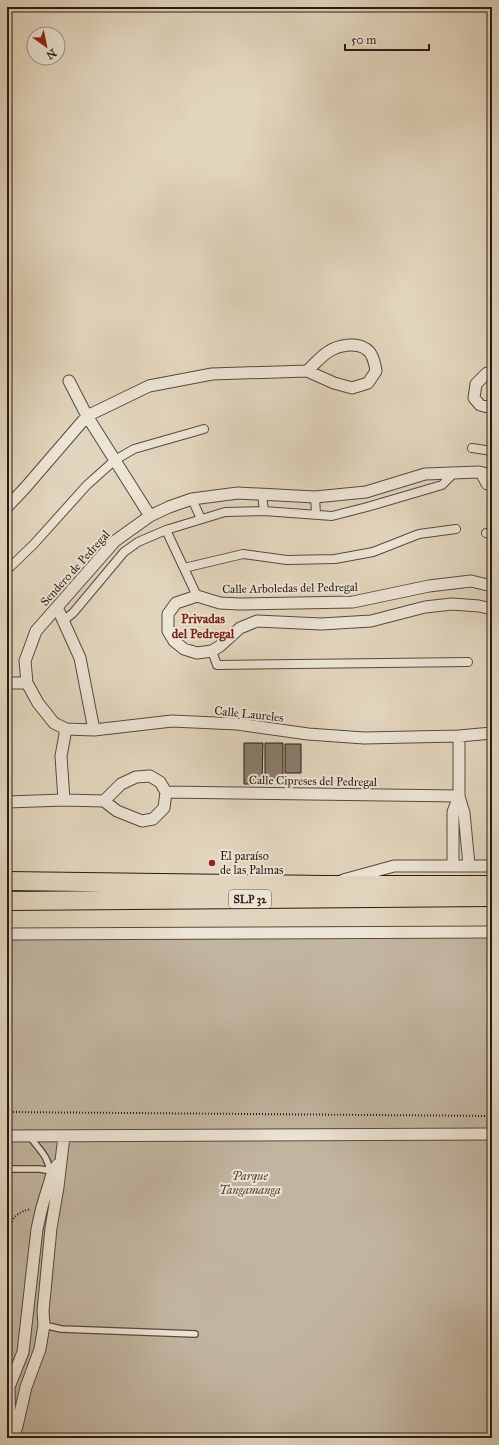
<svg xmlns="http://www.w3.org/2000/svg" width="499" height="1445" font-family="'IM FELL Great Primer',serif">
	<rect width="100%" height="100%" fill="#e2d5bd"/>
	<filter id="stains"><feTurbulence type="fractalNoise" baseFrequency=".005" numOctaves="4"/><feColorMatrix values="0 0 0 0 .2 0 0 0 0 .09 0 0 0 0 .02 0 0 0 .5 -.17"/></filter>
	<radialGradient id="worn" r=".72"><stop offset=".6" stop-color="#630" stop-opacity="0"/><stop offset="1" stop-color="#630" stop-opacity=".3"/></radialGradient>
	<path fill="#c2b5a0" stroke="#75685a" d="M492,927v511h-485v-509z"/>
	<path fill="#897c6b" stroke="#281b13" d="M244,743h19l-1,41h-18z
		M265,743h18v35h-18z
		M285,744h16v29h-16z"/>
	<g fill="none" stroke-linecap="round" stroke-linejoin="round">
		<g stroke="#564a3e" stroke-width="8">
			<path id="service" d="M30,1136c6,11 20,21 19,35
				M7,1169h32l14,2
				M44,1325l17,4 134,5"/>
		</g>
		<g stroke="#564a3e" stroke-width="10">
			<path id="pedestrian" d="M472,448l20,3
				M479,472l7,13 6,1
				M262,494l2,17
				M315,497l1,17
				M192,499l9,20
				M166,530l31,66
				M486,533l6,2
				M184,568l59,-14 44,6 48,-1 38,-7 46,-18 37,-5
				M7,570l27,-26 53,-59 28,-25 19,-11 70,-20
				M63,621l10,-8 51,-61 14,-10 28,-12 59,-18 39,-1 68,5 35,-9 75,-22 13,-13
				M212,651l5,14 251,-3
				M492,668v6"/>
		</g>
		<g stroke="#564a3e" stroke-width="13">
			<path id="minor" d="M492,373h-5l-11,11 -2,14 6,7 12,3
				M69,381l18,35 63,100
				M492,475l-13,-3 -54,2 -59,18 -51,5 -77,-4 -46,6 -23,8 -19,9 -35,25 -79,90 -11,30 2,22 11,20 16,20 12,6 28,1 78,-9 65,3 71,10 56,4 95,-2 33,-3
				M7,507l18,-19 62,-72 62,-30 63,-12 95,-3 27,12 18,5 16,-5 8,-12c-1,-7 -3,-18 -10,-22 -10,-7 -28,-4 -38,3 -8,5 -14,13 -21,19
				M492,586l-21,-5 -42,5 -76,16 -113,2 -20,-1 -23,-7 -21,7 -8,11v17l6,10 10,8 13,4 15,-2 8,-5 20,-18 17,-7 64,3 50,-3 54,-14 27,-3 27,2 13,3
				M57,607l23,51 14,72
				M7,683h20
				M459,736v60l5,17 5,52
				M166,792l293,4
				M64,800l-3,-44 5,-27
				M7,802l57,-2 40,1 13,10 25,10 11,-2 11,-11 2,-16 -6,-10 -10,-6 -14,1 -15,7 -17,17
				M453,866v-54l6,-16
				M343,880l51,-14h98
				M7,934l485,-2
				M7,1136l485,-2
				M10,1435l-1,-48 14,-35 14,-123 5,-22 11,-36 4,-6
				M13,1438l4,-12 9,-39 14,-38 4,-24 -1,-14 8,-83 7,-41 6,-51"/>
		</g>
		<g stroke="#281b13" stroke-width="20">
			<path id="trunk" d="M7,881l317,4h168
				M7,901l485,-4"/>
		</g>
		<path stroke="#281b13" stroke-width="2" stroke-dasharray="1 2" stroke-linecap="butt" d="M7,1112l485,4
			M7,1242c2,-17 4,-29 24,-33"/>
		<use href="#service" stroke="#ece4d4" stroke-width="5.5"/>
		<use href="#pedestrian" stroke="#ece4d4" stroke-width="8"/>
		<use href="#minor" stroke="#ece4d4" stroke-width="11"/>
		<use href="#trunk" stroke="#e2d5bd" stroke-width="18"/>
	</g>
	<circle fill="#8f2418" stroke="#ece4d4" stroke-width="1.5" cx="212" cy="863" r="4"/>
	<g text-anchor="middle" stroke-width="4" stroke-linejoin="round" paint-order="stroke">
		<rect fill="#ece4d4" stroke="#63574d" stroke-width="1" x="229" y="890" width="42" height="18" rx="3"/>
		<g font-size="11" font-weight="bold" fill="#281b13">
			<text x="250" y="903">SLP 32</text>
		</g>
		<g font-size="12" fill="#281b13" stroke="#ece4d4">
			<text transform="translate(75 568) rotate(-48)" y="4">Sendero de Pedregal</text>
			<text transform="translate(290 588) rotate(-1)" y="4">Calle Arboledas del Pedregal</text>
			<text transform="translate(249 714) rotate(6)" y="4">Calle Laureles</text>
			<text transform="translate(313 781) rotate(1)" y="4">Calle Cipreses del Pedregal</text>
		</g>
		<g font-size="12" fill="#281b13" stroke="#ece4d4" text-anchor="start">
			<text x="220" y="860">El paraíso<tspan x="220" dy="14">de las Palmas</tspan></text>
		</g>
		<g font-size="12" font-style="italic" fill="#56493d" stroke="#ece4d4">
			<text x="250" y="1180">Parque<tspan x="250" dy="14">Tangamanga</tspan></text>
		</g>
		<g font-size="13" font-weight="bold" fill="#7a1f14" stroke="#ece4d4">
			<text x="203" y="623">Privadas<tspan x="203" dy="15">del Pedregal</tspan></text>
		</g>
	</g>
	<rect width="499" height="1445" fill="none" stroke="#e2d5bd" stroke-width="24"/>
	<rect x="8" y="8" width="483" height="1429" fill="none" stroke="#281b13" stroke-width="2"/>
	<rect x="12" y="12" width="475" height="1421" fill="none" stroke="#281b13"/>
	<g transform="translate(46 46) rotate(147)"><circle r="19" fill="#ece4d4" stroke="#9e9487"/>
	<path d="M0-3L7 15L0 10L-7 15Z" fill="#8f2418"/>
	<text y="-6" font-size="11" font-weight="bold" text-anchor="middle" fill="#281b13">N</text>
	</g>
	<path d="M345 44v6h84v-6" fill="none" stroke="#281b13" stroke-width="2"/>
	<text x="351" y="44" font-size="12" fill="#281b13" stroke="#ece4d4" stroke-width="3" paint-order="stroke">50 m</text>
	<rect width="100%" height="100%" filter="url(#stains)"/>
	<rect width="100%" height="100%" fill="url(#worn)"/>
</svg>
